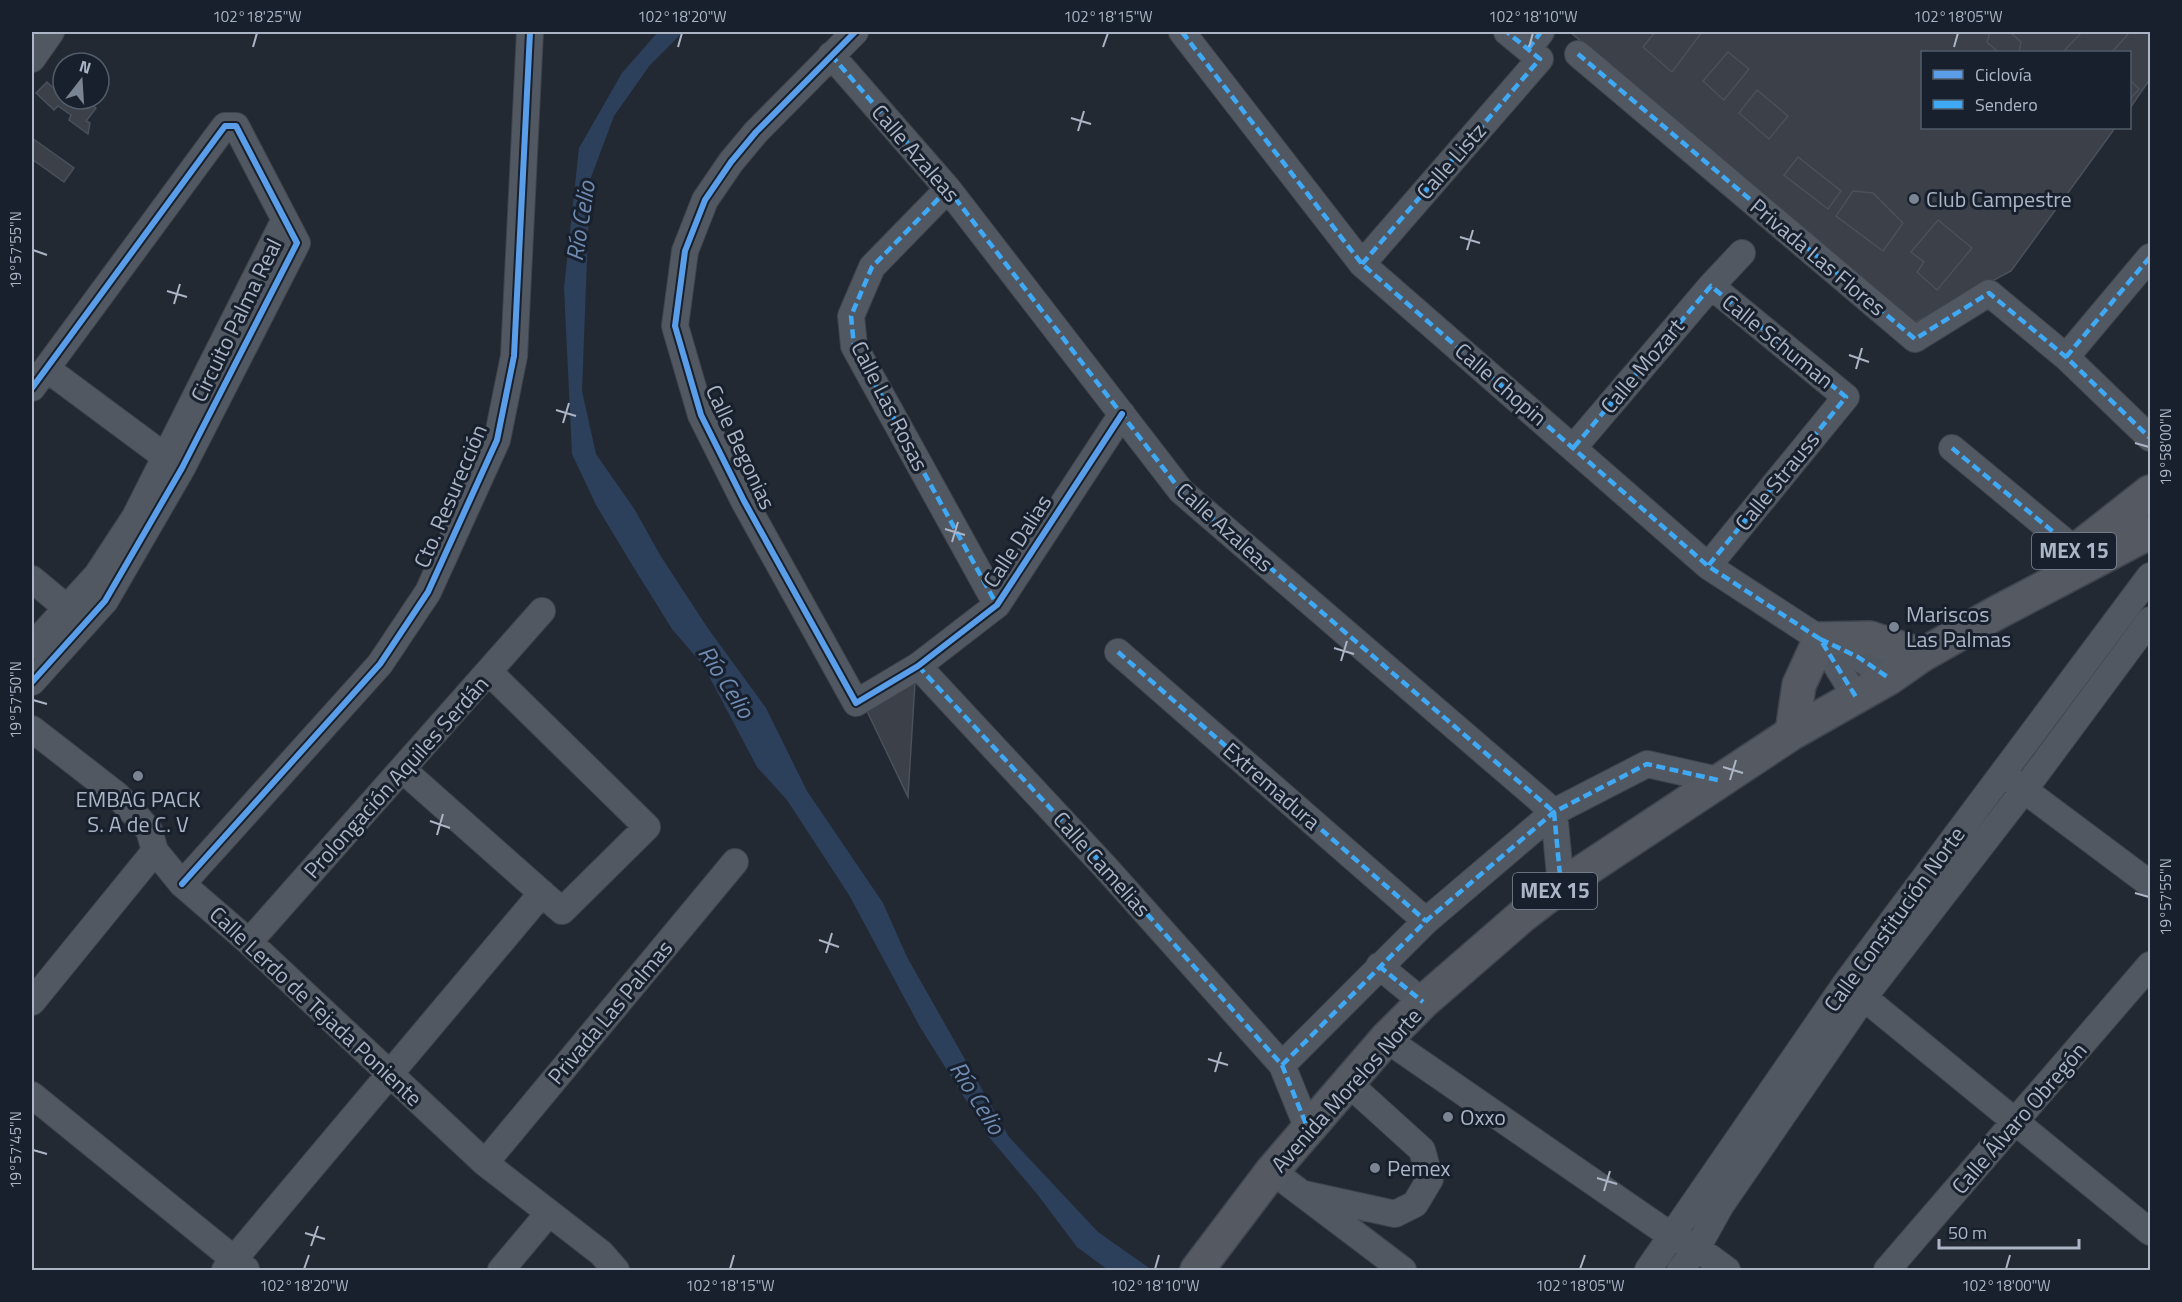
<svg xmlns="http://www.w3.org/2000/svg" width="2182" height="1302" font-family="'Titillium Web',sans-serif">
	<rect width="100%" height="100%" fill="#232932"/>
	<path fill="#2c3f5b" d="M658,32h25l-33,33 -36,51 -24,64 -8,211 14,63 39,56 25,45 47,72 59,81 41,83 76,112 24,54 102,180 89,95 54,38h-44l-31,-23 -40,-53 -48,-57 -69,-110 -71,-132 -62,-95 -30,-33 -54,-102 -31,-36 -38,-61 -38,-63 -24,-51 -8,-166 15,-140 43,-75z"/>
	<path fill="#3b4049" stroke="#4a515a" stroke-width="1.5" d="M1570,32h580v47l-20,29v-56h-208v76h193l-104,143 -99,53z
		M1655,32h47l-30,40 -29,-25z
		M1990,32h20l11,10 -2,10h-21l-11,-10z
		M2082,32h48l-18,20h-49z
		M1728,52l21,17 -25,31 -21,-19z
		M2130,80l9,9 -9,10z
		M47,82l21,20 3,-3h14l11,9 -10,13 4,2 -2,11 -19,-14 2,-5 -13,-9 -4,4 -18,-17z
		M1757,90l31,26 -19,23 -30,-26z
		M32,138l42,30 -10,14 -32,-23z
		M1798,157l43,34 -13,18 -44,-34z
		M1853,191l20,2 30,30 -20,28 -47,-35z
		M1938,220l34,28 -35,42 -20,-18 7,-10 -13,-10z
		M915,682l-7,115 -41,-86z"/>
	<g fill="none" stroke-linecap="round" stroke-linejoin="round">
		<g stroke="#40444c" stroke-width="28">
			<path id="minor" d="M855,32l-99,100 -25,30 -26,38 -20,51 -10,75 26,89 43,86 112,202 62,-37 79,-61 125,-191
				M1182,32l180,232 346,302 112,73 36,58
				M1528,49l13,-17
				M1578,54l337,285 74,-46 77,64 84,81
				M831,55l117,134 233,302 373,321
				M32,59l19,-27
				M948,189l-76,78 -21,49 3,30 143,259
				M1362,264l178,-205 -33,-27
				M2066,357l84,-100
				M47,369l132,98
				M32,388l184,-250 9,-12h11l61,117 -115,225 -77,133 -73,81
				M1574,447l137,-161 31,-33
				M1952,448l123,102
				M1708,566l138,-169 -135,-111
				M32,579l48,40
				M1821,640l37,17 31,21
				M32,646l65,-71 38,-58 149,-296
				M1118,652l308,269
				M918,666l188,202 176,197 26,64
				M32,729l85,66 32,35 6,21 27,33 67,58 236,221 116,90 15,17
				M403,770l159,141 85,-84 -158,-155
				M2011,780l139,104
				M1554,812l7,74
				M182,884l198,-220 48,-72 69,-152 17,-84 16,-324
				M249,942l293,-331
				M1379,966l44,36
				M1851,987l299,245
				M32,1002l123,-151
				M1386,1039l287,198 24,11 30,22
				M1282,1065l144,-144 128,-109 93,-48 71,16
				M32,1095l214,174
				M485,1163l250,-301
				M1272,1171l131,99
				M1304,1194l91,20 20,-10 15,-25 -8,-29 -75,-68
				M225,1270l317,-377
				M501,1270l47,-56
				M1648,1270l198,-287 304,-407
				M1680,1270l17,-22 24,-43 143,-208 160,-207 126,-170
				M1887,1270l263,-305"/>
		</g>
		<g stroke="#40464f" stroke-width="36">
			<path id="major" d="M2061,562l89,-70
				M1792,733l7,-48 21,-46 50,-1 52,17
				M1197,1270l75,-99 114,-132 37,-37 99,-86 39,-30 231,-153 97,-55 33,-23 76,-43 152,-80"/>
		</g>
		<use href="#minor" stroke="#525861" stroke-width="26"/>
		<use href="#major" stroke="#555a62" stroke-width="33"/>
		<path stroke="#3fa9f5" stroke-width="4.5" stroke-dasharray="9 4.5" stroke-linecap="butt" d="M1182,32l180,232 346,302 112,73 36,58
			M1528,49l13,-17
			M1578,54l337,285 74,-46 77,64 84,81
			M831,55l117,134 233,302 373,321
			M948,189l-76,78 -21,49 3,30 143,259
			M1362,264l178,-205 -33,-27
			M2066,357l84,-100
			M1574,447l137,-161 135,111 -138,169
			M1952,448l123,102
			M1820,639l38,18 31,21
			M1118,652l308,269
			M918,666l188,202 176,197 26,64
			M1554,812l7,74
			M1379,966l44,36
			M1282,1065l144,-144 128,-109 93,-48 71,16"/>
		<g stroke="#17202c" stroke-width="10">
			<path id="cycleway" d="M855,32l-99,100 -25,30 -26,38 -20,51 -10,75 26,89 43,86 112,202 62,-37 79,-61 125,-191
				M32,388l184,-250 9,-12h11l61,117 -115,225 -77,133 -73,81
				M182,884l198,-220 48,-72 69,-152 17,-84 16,-324"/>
		</g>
		<use href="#cycleway" stroke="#5a9eea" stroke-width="6"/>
	</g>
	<path fill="none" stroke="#abb5c6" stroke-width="2" d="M253,47l4,-14M678,47l4,-14M1103,47l5,-14M1529,47l4,-14M1954,47l4,-14M1071,118l20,6M1078,131l6,-20M1460,237l20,6M33,250l14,5M1467,250l6,-20M167,291l20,6M174,304l6,-20M1849,355l20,7M1856,369l6,-21M556,410l20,6M563,423l6,-20M2135,443l14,4M945,529l20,6M952,542l6,-20M1334,648l20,6M1341,661l6,-20M33,700l14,4M1723,767l20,6M1730,780l6,-20M430,821l20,7M437,835l6,-21M2135,893l14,4M819,940l20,7M826,953l6,-20M1208,1059l20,6M1215,1072l6,-20M33,1150l14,4M1597,1178l20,6M1604,1191l6,-20M305,1233l20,6M311,1246l7,-20M304,1269l5,-14M730,1269l4,-14M1155,1269l4,-14M1580,1269l5,-14M2006,1269l4,-14"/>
	<g fill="#7b8492" stroke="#17202c" stroke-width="2">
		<circle cx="1914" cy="199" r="6"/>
		<circle cx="1894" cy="627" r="6"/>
		<circle cx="138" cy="776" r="6"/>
		<circle cx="1448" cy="1117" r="6"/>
		<circle cx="1375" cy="1168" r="6"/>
	</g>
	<g text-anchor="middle" stroke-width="6" stroke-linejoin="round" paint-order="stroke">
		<g fill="#17202c" stroke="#7f8898" stroke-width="1.5">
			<rect x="2032" y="533" width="84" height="36" rx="4.5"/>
			<rect x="1513" y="873" width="84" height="36" rx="4.5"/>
		</g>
		<g font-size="21" font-weight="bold" fill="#abb5c6">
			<text x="2074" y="558">MEX 15</text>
			<text x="1555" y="898">MEX 15</text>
		</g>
		<g font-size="22" fill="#abb5c6" stroke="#17202c">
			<text transform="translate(916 153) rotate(49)" y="8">Calle Azaleas</text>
			<text transform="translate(1451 161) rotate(-49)" y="8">Calle Listz</text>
			<text transform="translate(1818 257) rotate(40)" y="8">Privada Las Flores</text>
			<text transform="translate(236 320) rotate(-64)" y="8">Circuito Palma Real</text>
			<text transform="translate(1778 341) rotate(39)" y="8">Calle Schuman</text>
			<text transform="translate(1642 366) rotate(-50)" y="8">Calle Mozart</text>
			<text transform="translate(1501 384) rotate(41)" y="8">Calle Chopin</text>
			<text transform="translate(890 406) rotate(63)" y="8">Calle Las Rosas</text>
			<text transform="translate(741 447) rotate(65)" y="8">Calle Begonias</text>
			<text transform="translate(1777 481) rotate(-51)" y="8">Calle Strauss</text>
			<text transform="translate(450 496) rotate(-67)" y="8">Cto. Resurección</text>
			<text transform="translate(1225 527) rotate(42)" y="8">Calle Azaleas</text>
			<text transform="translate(1017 541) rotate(-57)" y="8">Calle Dalias</text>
			<text transform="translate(396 777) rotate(-48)" y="8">Prolongación Aquiles Serdán</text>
			<text transform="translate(1272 786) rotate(41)" y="8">Extremadura</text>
			<text transform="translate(1102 864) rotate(48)" y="8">Calle Camelias</text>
			<text transform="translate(1894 919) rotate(-54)" y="8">Calle Constitución Norte</text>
			<text transform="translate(316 1006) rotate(43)" y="8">Calle Lerdo de Tejada Poniente</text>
			<text transform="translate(610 1012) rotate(-50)" y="8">Privada Las Palmas</text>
			<text transform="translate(1346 1090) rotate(-48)" y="8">Avenida Morelos Norte</text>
			<text transform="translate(2019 1118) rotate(-49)" y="8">Calle Álvaro Obregón</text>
		</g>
		<g font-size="22" fill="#abb5c6" stroke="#17202c" text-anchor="start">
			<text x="1926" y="207">Club Campestre</text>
			<text x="1906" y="622">Mariscos<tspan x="1906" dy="25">Las Palmas</tspan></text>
			<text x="138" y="807" text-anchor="middle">EMBAG PACK<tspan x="138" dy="25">S. A de C. V</tspan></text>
			<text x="1460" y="1125">Oxxo</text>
			<text x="1387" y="1176">Pemex</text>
		</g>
		<g font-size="24" font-style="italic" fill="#708bb2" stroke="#17202c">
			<text transform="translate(581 221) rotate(-81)" y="8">Río Celio</text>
			<text transform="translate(726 682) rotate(57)" y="8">Río Celio</text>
			<text transform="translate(977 1098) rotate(58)" y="8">Río Celio</text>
		</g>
	</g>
	<rect width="2182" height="1302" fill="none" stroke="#17202c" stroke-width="66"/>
	<rect x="1921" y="51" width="210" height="78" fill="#17202c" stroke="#525c6a" stroke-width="1.5"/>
	<rect x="1933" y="70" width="30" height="9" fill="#5a9eea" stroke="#525c6a" stroke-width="1.5"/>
	<text x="1975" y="81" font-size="18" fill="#abb5c6">Ciclovía</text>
	<rect x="1933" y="100" width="30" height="9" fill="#3fa9f5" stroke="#525c6a" stroke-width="1.5"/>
	<text x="1975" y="111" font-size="18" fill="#abb5c6">Sendero</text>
	<g transform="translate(81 81) rotate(17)"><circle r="28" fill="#17202c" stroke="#525c6a" stroke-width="1.5"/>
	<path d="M0-4.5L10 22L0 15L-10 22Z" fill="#7b8492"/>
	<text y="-9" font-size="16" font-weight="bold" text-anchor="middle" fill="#abb5c6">N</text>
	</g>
	<path d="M1939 1239v9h140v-9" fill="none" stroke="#abb5c6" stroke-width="3"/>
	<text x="1948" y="1239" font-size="18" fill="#abb5c6" stroke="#17202c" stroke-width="4.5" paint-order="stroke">50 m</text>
	<rect x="33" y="33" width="2116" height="1236" fill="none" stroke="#abb5c6" stroke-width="2"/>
	<g font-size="15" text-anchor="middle" fill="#abb5c6">
		<text x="257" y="22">102°18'25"W</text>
		<text x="682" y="22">102°18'20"W</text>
		<text x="1108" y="22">102°18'15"W</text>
		<text x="1533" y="22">102°18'10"W</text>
		<text x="1958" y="22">102°18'05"W</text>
		<text transform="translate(16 250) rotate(-90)" y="5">19°57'55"N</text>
		<text transform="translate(2166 447) rotate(-90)" y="5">19°58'00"N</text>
		<text transform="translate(16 700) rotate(-90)" y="5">19°57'50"N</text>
		<text transform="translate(2166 897) rotate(-90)" y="5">19°57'55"N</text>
		<text transform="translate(16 1150) rotate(-90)" y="5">19°57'45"N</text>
		<text x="304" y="1291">102°18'20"W</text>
		<text x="730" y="1291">102°18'15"W</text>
		<text x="1155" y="1291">102°18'10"W</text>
		<text x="1580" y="1291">102°18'05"W</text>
		<text x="2006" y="1291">102°18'00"W</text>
	</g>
</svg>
